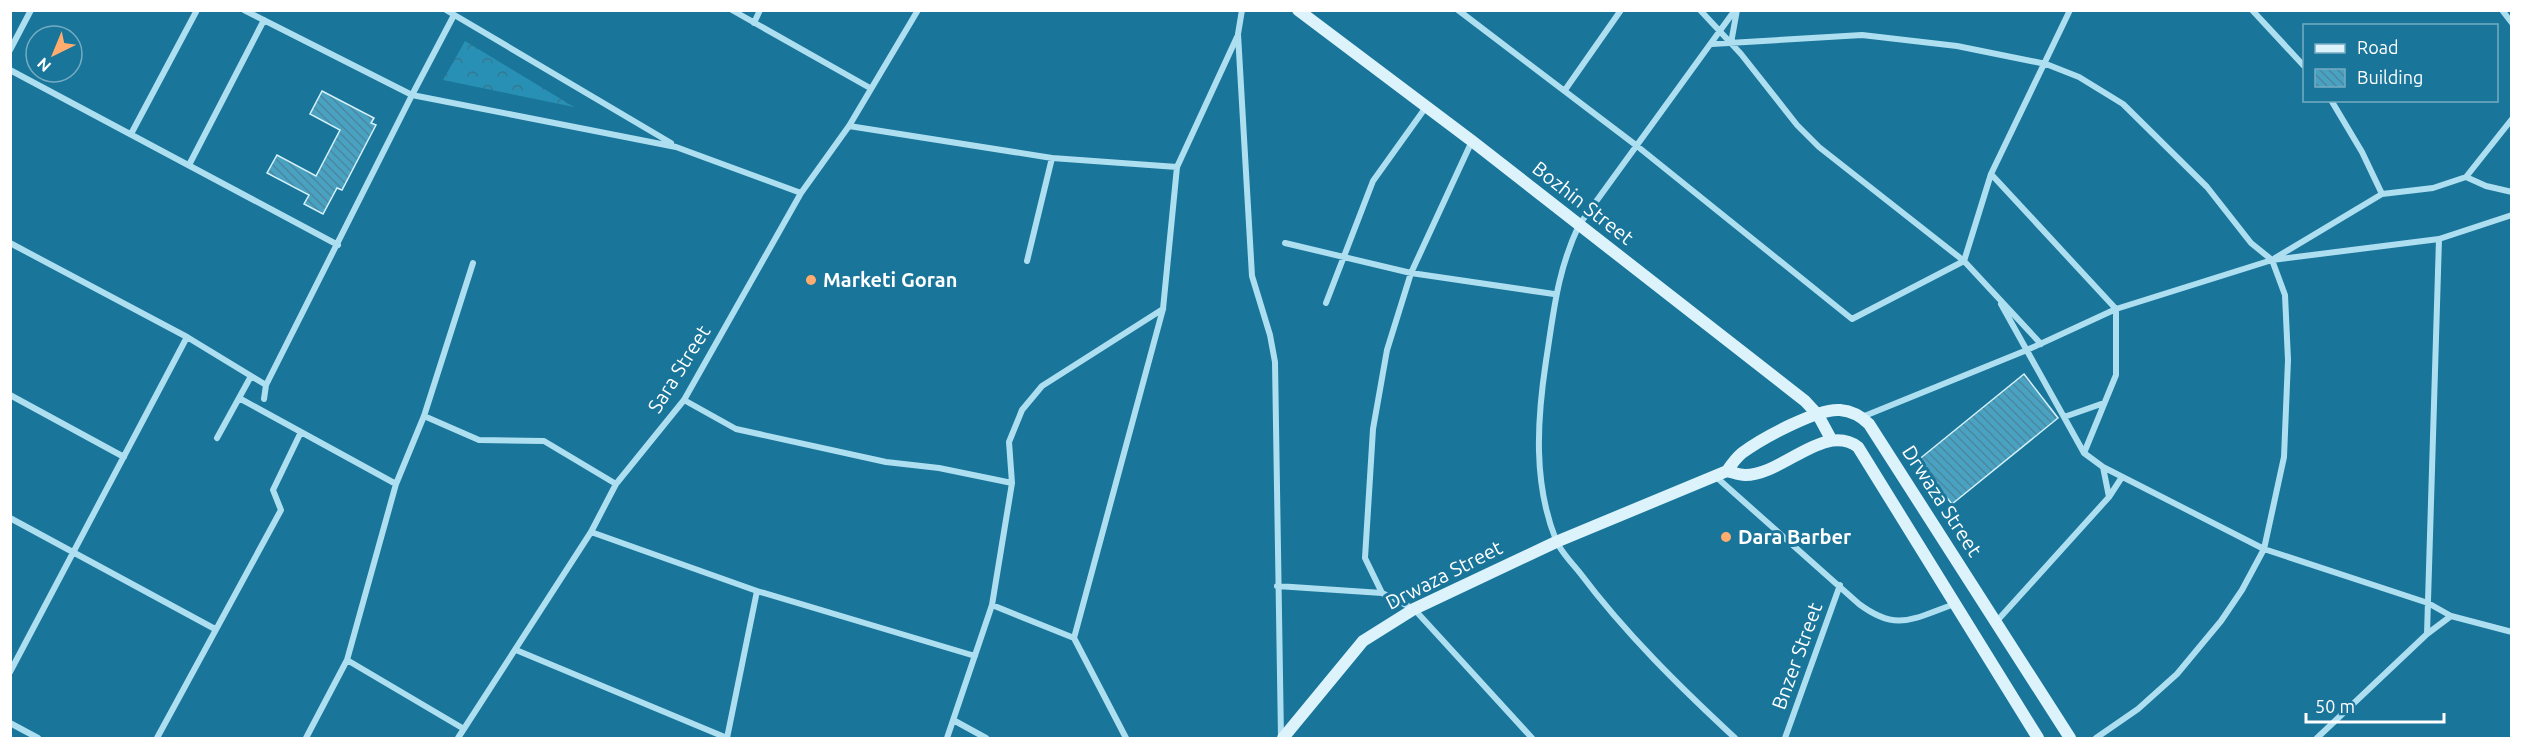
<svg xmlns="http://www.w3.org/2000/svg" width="2522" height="749" font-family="Ubuntu,sans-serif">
	<defs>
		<pattern id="forest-crowns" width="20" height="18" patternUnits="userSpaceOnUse" patternTransform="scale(1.5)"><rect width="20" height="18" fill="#2990b5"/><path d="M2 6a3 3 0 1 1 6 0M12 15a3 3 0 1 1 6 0" fill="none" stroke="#357890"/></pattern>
		<pattern id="building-back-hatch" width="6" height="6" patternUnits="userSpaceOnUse" patternTransform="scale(1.5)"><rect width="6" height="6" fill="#4aa2c3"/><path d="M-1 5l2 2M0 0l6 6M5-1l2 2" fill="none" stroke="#4b889f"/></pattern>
	</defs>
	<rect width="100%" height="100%" fill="#197599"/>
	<path fill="url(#forest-crowns)" d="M465,41l109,66 -131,-27z"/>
	<path fill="url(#building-back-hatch)" stroke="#d5f2fc" stroke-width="1.5" d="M322,91l52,27 -3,5 5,2 -34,65 -5,-2 -14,26 -19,-10 5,-9 -42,-22 10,-18 39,21 24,-46 -30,-16z
		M2024,374l34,44 -106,86 -35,-43z"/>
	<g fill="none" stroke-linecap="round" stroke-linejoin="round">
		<path stroke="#aedff1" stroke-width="6" d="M244,10l168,85 -146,290 -2,14
			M446,10l225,133
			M732,10l138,78
			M1242,10l-4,24 14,242 18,59 5,27 6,376
			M1458,10l179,136 215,173 112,-58 27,-87
			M1700,10l41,44 56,71 22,22 145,114 77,83
			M2070,10l-79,164 125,135v66l-32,78 19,14 6,30
			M2252,10l52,56
			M2502,10l10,13
			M454,15l-42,80 264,52 125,46
			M754,23l6,-13
			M1731,43l6,-33
			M1712,44l150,-9 95,11 89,18 33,13 44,27 84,83 44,56 21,17 13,35 3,65 -4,97 -20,92 -22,41 -21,31 -44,53 -39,35 -42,29
			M10,50l21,-40
			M10,70l328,175
			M1565,90l56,-80
			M2331,100l31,52 20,42
			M849,126l203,32 125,9
			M131,134l66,-124
			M1472,141l-61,132 -24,77 -14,79 -8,129 17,35 32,16 118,129
			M189,165l75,-145
			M2466,177l46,-58
			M10,243l177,94 79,48
			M1285,243l126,30 143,21
			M2275,258l107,-64 51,-6 33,-11 20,9 26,6
			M1027,261l25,-103
			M1326,303l47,-122 53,-74
			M2001,304l83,149
			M10,395l114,62
			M239,398l157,86 28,-68 49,-153
			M684,400l52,29 150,33 53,6 73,15
			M424,416l55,24 65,1 72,43
			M1862,417l165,-67 89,-41 156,-49 167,-21 73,-24
			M2064,417l40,-14
			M217,438l33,-60
			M2103,467l161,82 164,54 23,13 61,16
			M1715,476l144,128c39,29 54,14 96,0
			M396,484l-49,176 117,69
			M10,518l205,111
			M591,532l166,59 218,65
			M1277,586l105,7
			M992,605l82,33 52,100
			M1996,622l113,-125 13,-20
			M2427,634l12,-395
			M1074,638l89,-329 14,-142 60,-130
			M516,650l211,88 30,-147
			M10,672l177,-335
			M955,721l31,17
			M10,723l28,15
			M157,738l124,-228 -8,-20 27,-56
			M306,738l41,-78
			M458,738l133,-206 25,-48 68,-84 117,-207 48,-67 69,-116
			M947,738l45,-133 20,-122 -3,-41 13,-32 20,-24 121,-77
			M1735,738c-55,-51 -110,-105 -155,-165 -8,-10 -20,-22 -24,-33 -23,-57 -19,-120 -10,-179 8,-51 11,-89 33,-136l156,-215
			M1785,738l55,-153
			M2317,738l110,-104 24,-18"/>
		<path stroke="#dcf3fc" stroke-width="12" d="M1298,10l174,131 333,260 13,14 13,24
			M1727,471c5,1 12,4 18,4 38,0 79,-53 113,-28l180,291
			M1283,738l80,-97 51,-32 142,-67 171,-71c4,-6 9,-13 15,-18 19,-14 75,-45 98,-43 12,1 21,6 29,14l201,314"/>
	</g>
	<g fill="#ffac6e" stroke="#197599" stroke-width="2">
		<circle cx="811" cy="280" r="6"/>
		<circle cx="1726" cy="537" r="6"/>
	</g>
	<g text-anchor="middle" stroke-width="6" stroke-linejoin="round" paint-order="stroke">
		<g font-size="20" fill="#fff" stroke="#197599">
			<text transform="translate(1583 203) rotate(38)" y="7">Bozhin Street</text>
			<text transform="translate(679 369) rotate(-58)" y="7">Sara Street</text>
			<text transform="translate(1942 501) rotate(57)" y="7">Drwaza Street</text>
			<text transform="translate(1444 575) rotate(-27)" y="7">Drwaza Street</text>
			<text transform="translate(1797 656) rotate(-70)" y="7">Bnzer Street</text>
		</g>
		<g font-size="20" font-weight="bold" fill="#fff" stroke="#197599" text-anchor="start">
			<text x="823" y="287">Marketi Goran</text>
			<text x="1738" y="544">Dara Barber</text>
		</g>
	</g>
	<rect width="2522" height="749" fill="none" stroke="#ffffff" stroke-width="24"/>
	<rect x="2303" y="24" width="195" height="78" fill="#197599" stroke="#75acc2" stroke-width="1.5"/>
	<rect x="2315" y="44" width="30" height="9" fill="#dcf3fc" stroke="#75acc2" stroke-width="1.5"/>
	<text x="2357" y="54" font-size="18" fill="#ffffff">Road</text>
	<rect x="2315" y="69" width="30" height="18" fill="url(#building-back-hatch)" stroke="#75acc2" stroke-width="1.5"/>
	<text x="2357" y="84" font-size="18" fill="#ffffff">Building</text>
	<g transform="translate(54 54) rotate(223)"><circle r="28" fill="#197599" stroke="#75acc2" stroke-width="1.5"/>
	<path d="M0-4.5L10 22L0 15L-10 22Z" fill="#ffac6e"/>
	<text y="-9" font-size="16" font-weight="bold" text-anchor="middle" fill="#ffffff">N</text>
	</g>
	<path d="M2306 713v9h138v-9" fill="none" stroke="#ffffff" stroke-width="3"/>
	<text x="2315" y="713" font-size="18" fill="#ffffff" stroke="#197599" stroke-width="4.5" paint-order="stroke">50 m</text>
</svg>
